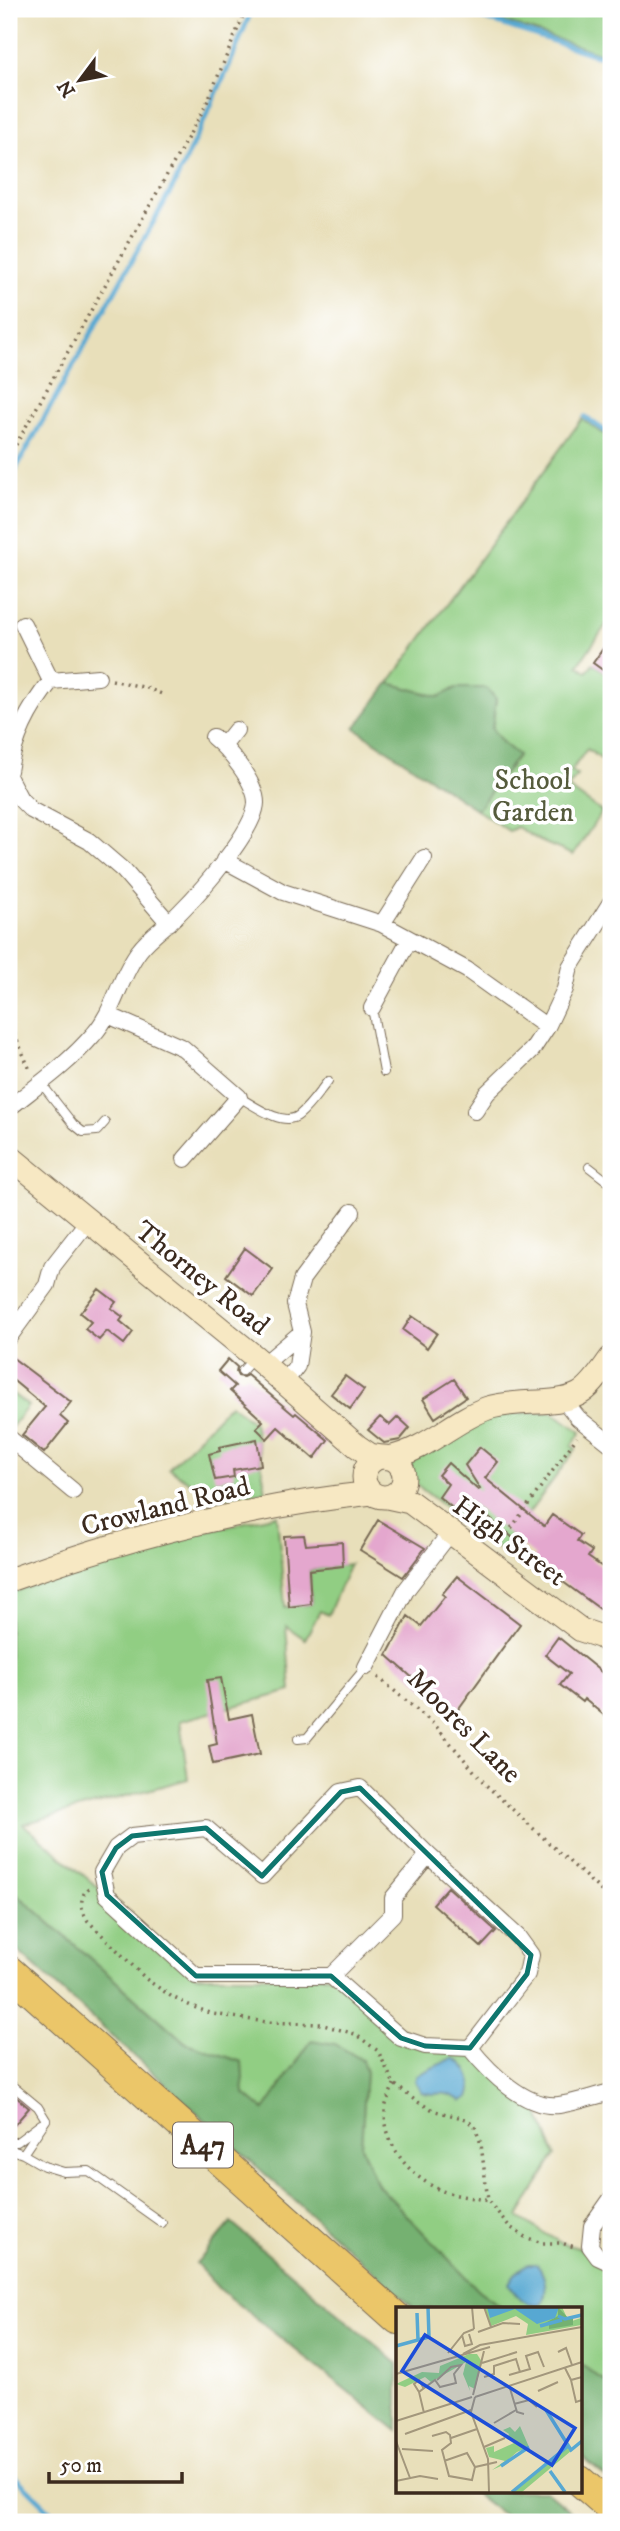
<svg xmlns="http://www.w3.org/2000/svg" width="620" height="2531" font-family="'IM FELL DW Pica',serif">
	<rect width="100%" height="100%" fill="#fff"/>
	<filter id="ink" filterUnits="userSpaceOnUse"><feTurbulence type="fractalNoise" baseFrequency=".0143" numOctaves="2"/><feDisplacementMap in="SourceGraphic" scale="14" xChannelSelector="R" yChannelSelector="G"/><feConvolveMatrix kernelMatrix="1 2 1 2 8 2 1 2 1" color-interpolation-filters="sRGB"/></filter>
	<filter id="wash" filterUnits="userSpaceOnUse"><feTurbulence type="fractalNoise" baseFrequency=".00686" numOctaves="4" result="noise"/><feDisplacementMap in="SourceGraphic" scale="28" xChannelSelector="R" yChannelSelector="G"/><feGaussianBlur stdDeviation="1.57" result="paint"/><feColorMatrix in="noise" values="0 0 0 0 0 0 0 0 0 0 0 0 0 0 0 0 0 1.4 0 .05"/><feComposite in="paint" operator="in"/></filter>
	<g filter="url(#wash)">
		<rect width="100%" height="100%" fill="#e8dfba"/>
		<path fill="#91ce83" stroke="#667c50" stroke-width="2" d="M466,9h145v48z
			M582,419l29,20v179l-33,47 9,7 6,-9 18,13v90l-24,-17 -16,22 6,4 -9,13 34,24 -29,43 -33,-14 -23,-14 -8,4 -32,-21 41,-54 -15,-13 -11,-14 4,-30 -40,-11 -17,9 -50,-14z
			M9,1391l19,15 -18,23h-1z
			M230,1404l24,19 12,69 -51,7 -46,-31z
			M552,1412l29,20 -9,14 4,3 -75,102 -93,-73 -1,-10 6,-8 76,-46z
			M277,1515l8,92 26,-3 -2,-34 41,-6 -22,51 -8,-4 -15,28 -19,-13 5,65 -111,30 8,58 -165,45 84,71 89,81h135l94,70 45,2 64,53 21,54 -37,62 43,26 17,5 33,17v121l-31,-22v-55h-76l-26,-19 -102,-107 -15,-37 5,-74 -54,-32 -48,70 -21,-17 -1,-31 -56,-19 -177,-156v-293l64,-26 96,-29z"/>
		<path fill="#74b171" stroke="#586e48" stroke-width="2" d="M389,683l50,14 17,-9h31l9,11 -4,30 11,14 15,12 -41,55 -122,-82z
			M9,1887l177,156 56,19 2,31 20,17 48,-70 23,4 27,16 4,12 -5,74 15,37 102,107 26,19h-89l-406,-366z
			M231,2223l167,141v67l-178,-141 -24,-26z
			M580,2364l31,22v96l-31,-27z
			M472,2491h74l37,31h-71z"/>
		<path fill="#57a8d2" stroke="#496978" stroke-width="2" d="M453,2058c15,7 23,24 16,39l-7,4c-22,-14 -24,-3 -41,-9l-6,-11 2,-6z
			M527,2264h9c10,10 13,30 4,41 -13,2 -26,-10 -31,-22l6,-9z"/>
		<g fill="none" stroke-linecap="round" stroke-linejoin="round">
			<path stroke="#57a8d2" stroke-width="5" d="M455,9l156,51
				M585,417l26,18
				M9,481l165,-296 55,-119 23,-57
				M9,2471l53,51"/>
		</g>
		<g id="blocks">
			<path fill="#e4a7ce" d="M611,637v39l-18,-13z
				M245,1248l28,21 -20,27 -27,-20z
				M99,1289l17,13 -5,6 12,9 -3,4 13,11 -9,12 -17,-13 -8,9 -14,-11 6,-7 -11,-9z
				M412,1316l25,17 -10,15 -24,-18z
				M9,1355l62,47 -11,14 8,7 -24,30 -22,-18 23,-28 -36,-30z
				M228,1359l9,8 -1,5 2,4 5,1 4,-2 47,40 2,-2 32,27 -14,19 -36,-32 -11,12 -11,-11 7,-7 -33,-30 5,-5 -17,-15z
				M345,1376l19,14 -14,19 -19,-15z
				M454,1379l12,18 -31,21 -12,-19z
				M380,1417l10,8 8,-8 12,11 -10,12 -16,3 -16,-13z
				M257,1439l4,26 -28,5 1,7 -19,3 -6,-26 11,-3 -1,-4z
				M480,1447l18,15 -13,16 59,48 8,-11 29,20 -4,6 15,10 -4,6 23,16v44l-78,-57 2,-4 -69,-57 -10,12 -17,-14 9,-13 -10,-9 10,-12 30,27 2,-1 -15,-24z
				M378,1520l47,28 -22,29 -43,-27z
				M304,1535l2,10 36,-3 1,24 -34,4 2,34 -22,3 -5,-71z
				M457,1576l63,48 -66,91 -67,-60 21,-39 13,10 24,-30 -3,-2z
				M558,1637l53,43v41l-27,-22 -2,3 -22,-17 9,-11 -24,-19z
				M221,1678l8,41 23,-5 8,40 -47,10 -4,-18 8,-2 -10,-64z
				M448,1887l48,44 -15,16 -48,-43z
				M9,2091l20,17 -20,23z"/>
		</g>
	</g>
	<g filter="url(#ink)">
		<use href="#blocks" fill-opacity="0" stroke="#786955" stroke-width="2"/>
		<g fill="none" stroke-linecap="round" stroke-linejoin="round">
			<g stroke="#786955" stroke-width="10">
				<path id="lane" d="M372,1008l12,64
					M41,1083l32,41 10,8 14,-1 8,-9
					M239,1097c14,8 45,31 60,18 11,-9 20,-23 29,-34
					M589,1167l22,17
					M242,1371l11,-12
					M298,1739l9,-1 59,-71
					M9,2083l29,24 8,13
					M9,2142h8l24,-18
					M9,2149l14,5 23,-34
					M23,2154l21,12 20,6 25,-1 73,52"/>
			</g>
			<g stroke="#786955" stroke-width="18">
				<path id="street" d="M51,681l47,-4
					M224,745l12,-15
					M9,771c5,-35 20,-63 42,-90l-28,-57
					M9,778l11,21 11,11 58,31 35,30 45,52
					M224,860l59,32 99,32 85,46 80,57
					M382,924l42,-66
					M372,1008l37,-68
					M108,1015l75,33 56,49 -54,62
					M9,1108c30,-24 59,-44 84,-73 22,-24 26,-58 46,-84 11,-15 29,-26 42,-40 20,-20 74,-81 75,-108 0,-21 -28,-54 -43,-66
					M475,1111l12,-18 45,-43 15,-23 18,-38 5,-22 41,-65
					M302,1332l-7,-28 7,-25 50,-67
					M9,1337l38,-52 5,-18 36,-46
					M263,1365l39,-33 -5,34 -13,17
					M562,1398l16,20 33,26
					M9,1438l64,53
					M366,1667l40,-77 44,-57
					M331,1976l62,-62v-16l35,-43
					M470,2048l-45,-2 -24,-8 -70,-62h-135l-89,-81 -5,-23 14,-24 16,-12 74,-8 56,48 79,-84 19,-4 68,67 90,82 13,18 -4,19 -57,74c19,24 56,61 89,57 16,-2 32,-8 48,-12l4,1
					M611,2199l-19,27 -2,20 8,11 13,6"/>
			</g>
			<g stroke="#786955" stroke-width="25">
				<path id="secondary" d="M9,1156l246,201 102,89 13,9 12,2
					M364 1477a20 20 0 1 1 40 0a20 20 0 1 1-40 0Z
					M388,1458c40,-8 65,-38 100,-50 27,-9 69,-2 91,-14 13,-7 23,-24 32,-36
					M387,1497l23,5 171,128 21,7 9,8
					M9,1580c116,-42 240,-74 363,-87"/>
			</g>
			<g stroke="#786955" stroke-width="32">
				<path id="highway" d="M9,1971l389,348
					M580,2481l31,27"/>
			</g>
			<path stroke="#786955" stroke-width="3.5" stroke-dasharray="2 5" stroke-linecap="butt" d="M9,457l197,-352 40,-96
				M112,680l35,8 17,7
				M9,1021l21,49
				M499,1545l78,-108
				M378,1677l57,48 51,60 125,115
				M89,1888c-11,8 -8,23 -1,33l58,58 26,18 19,9 22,8 53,8 54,2 35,10 23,17 16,33 22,17 19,10 31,8 9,8 6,17 7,57 22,26 15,10 17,6h19l14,4
				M394,2084c-3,8 -8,17 -9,26 -1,35 24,66 55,80 14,6 32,7 48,11"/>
			<use href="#lane" stroke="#fff" stroke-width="8"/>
			<use href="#street" stroke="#fff" stroke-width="16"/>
			<use href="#secondary" stroke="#f7e8c3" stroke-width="23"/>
			<use href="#highway" stroke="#ebc669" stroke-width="30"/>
		</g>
	</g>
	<path fill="none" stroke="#0f766e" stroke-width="5" stroke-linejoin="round" d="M360,1788l171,167 -4,19 -57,74 -45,-2 -24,-8 -70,-62h-135l-89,-81 -5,-23 14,-24 16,-12 74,-8 56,48 79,-84z"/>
	<g text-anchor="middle" stroke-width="7" stroke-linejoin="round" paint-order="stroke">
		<rect fill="#fff" stroke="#766a62" stroke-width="2" x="173" y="2122.5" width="60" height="45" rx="5"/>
		<g font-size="26" font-weight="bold" fill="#3b2a1e">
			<text x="203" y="2154">A47</text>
		</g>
		<g font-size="28" fill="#555b3c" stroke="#fff">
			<text x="533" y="789">School<tspan x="533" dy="32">Garden</tspan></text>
		</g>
		<g font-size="28" fill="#3b2a1e" stroke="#fff">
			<text transform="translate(203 1277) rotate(39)" y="10">Thorney Road</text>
			<text transform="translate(165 1505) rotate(-14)" y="10">Crowland Road</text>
			<text transform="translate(510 1540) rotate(36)" y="10">High Street</text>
			<text transform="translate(465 1725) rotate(45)" y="10">Moores Lane</text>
		</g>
	</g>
	<g transform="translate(396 2307)">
		<rect width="186" height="186" fill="#e8dfba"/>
		<path d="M88,0h78l7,15 12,-4v7l-55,10 2,-11 -12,-8 -25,10zM73,47h8l5,8 -7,27 -6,-3 1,5 -7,-17 3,-12 -35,20 -6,-5 -20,10 -9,-3 26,-12 17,1 1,-7zM124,119l9,21 -12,5 -16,14 -9,4 13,-9 -16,-4 -3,-9 8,-2v6l22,-10 -9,-3 2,-5 -6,-4 7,-3 5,5zM172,140l3,4 -49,41h-9z" fill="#91ce83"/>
		<path d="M162,0l11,12 4,-1v7l-24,4v-7l-4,1 13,-7z" fill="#74b171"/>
		<path d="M91,0h71v3l-3,8 -18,6 -22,-15 -25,9z" fill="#57a8d2"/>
		<path fill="none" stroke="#57a8d2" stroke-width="3.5" d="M21,6l1,27M162,9l7,3 17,-4M144,19l22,-6M0,39l33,-9 -1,-30M150,103l25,40 11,-9M105,159l28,-19M154,164l15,21M116,185l56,-46"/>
		<path fill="none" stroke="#a3977c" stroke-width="2" d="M76,0l2,22M88,0l7,20M82,25l25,-9 17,1M66,28l3,11 7,-2 -3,-10M162,45l8,-4 6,17M52,46l16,-20 10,-4M67,47l17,-9 102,-18M86,56l35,-11M169,61l6,12 11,-3M0,67l94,-27M113,68l21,-6 -4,-13 12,-4 6,15M88,70l10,-3v-8l22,-7 4,13M175,73l5,22 6,-2M113,78l8,27 7,2M142,84l20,-9M23,85l-5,-8 5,-4 5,9M77,88l11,-44M79,90l107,-35M79,90l-4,15 17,47 1,33M118,97l15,-4 8,7M28,106l-5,-21 16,-12 5,7 16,-4 -2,-9 7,-9 -10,2 -14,13M0,114l76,-24M98,116l22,-13M9,127l66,-24M36,129l14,-4 4,3 1,8 -9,7 7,26 23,4 3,-13M55,131l26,-9M0,134l14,37M88,140l21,-9M6,142l31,2M48,154l23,-8 8,14 22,-5M0,174l24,-5 18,3"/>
		<path fill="#1d4ed8" fill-opacity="0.15" stroke="#1d4ed8" stroke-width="3.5" d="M29,28l150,93 -23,37 -150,-94z"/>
		<rect width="186" height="186" fill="none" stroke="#3b2a1e" stroke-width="3.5"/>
	</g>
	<rect width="620" height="2531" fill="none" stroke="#fff" stroke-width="35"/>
	<g transform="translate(80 80) rotate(238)" stroke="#ffffff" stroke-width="5" paint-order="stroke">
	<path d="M0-5L12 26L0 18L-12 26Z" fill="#3b2a1e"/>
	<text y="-10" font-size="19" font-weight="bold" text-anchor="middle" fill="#3b2a1e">N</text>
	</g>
	<path d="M49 2472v10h133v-10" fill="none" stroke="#3b2a1e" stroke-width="3.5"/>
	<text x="60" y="2472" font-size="21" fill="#3b2a1e" stroke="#ffffff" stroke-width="5" paint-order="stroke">50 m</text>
</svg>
